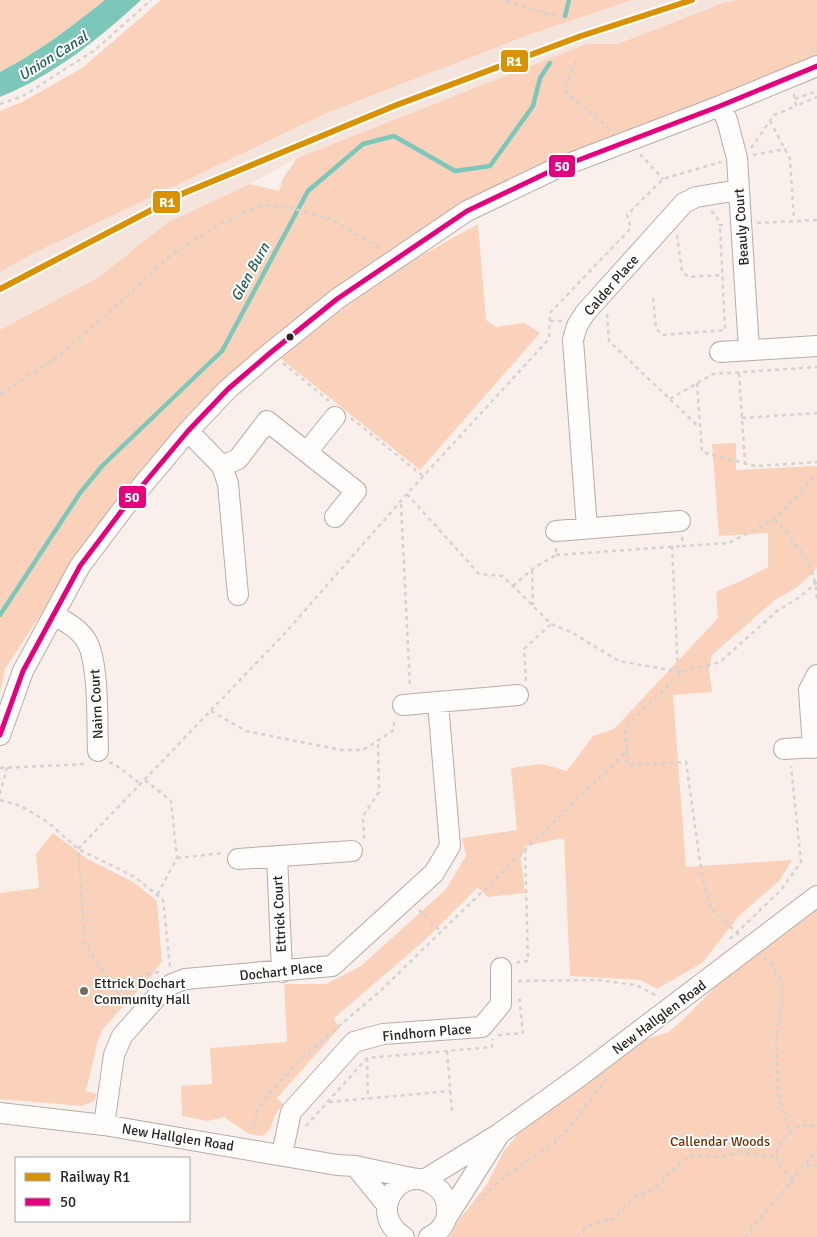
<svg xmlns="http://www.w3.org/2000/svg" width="817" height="1237" font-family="Signika,sans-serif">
	<rect width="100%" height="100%" fill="#f9f0ec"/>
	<path fill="#f4e4db" d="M632,0h178l-192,44 -31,1 -290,113 -47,26 -82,38 -69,55 -99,53v-58l30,-17 299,-143 200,-77z"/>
	<path fill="#fad2bc" d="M0,0h105c-35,28 -65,51 -105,72z
		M161,0h471l-103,35 -200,77 -299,143 -30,17v-161l24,-10 58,-33z
		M738,0h79v57l-284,114 -203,124 -230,229 -95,145 -5,25v-364l99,-53 69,-55 82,-38 29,7 4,-13 14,-20 290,-114h31l105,-41z
		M478,224l8,96 10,7 29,-4 15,10 -120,137 -140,-112 106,-83z
		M736,443v27l81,-4v102l-18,18 -24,14 -63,55 -3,14 3,23 -39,3 13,172 106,-7 -12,20 -42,37 -36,46 -45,26 -16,-9 -71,-4 -6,-138 -39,8 -4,13 4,34 -37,4 -10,-10 -53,53 -92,79 7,8 -63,71 6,6 -8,11 -5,15 -8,6 -13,-2 -25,-17 -16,4 -26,-5 -1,-30 31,-2 -2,-36 77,-6 -3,-58h42l35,-18 85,-77 20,-33 -4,-18 55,-8 -6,-62 31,-4 25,7 26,-35 21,-7 104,-111 -2,-26 27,-12 25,-13v-34l-49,3 -7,-92z
		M53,833l35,26 45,23 24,19 5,60 -10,14 -49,54 -5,11 -12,51 11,3 -3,7 -12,5 -82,-7v-206l39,-5 -3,-34z
		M817,907v330h-367l6,-13 31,-40 17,-33 14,-17 126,-94 25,-8 19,-17 27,-28z"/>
	<path fill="#7cc7ba" d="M105,0h36c-41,38 -88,76 -141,97v-25c40,-21 70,-44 105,-72z"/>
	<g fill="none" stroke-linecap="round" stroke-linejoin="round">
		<path stroke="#7cc7ba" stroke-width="4.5" d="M565,16l4,-16
			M0,615l80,-122 23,-28 119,-114 86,-160 55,-47 31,-8 61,35 35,-5 43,-60 7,-28 10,-15"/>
		<g stroke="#b4adaa" stroke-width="22">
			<path id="minor" d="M720,106l7,14 10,38 12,192
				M720,352l97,-6
				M188,431l34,35 6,18 10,111
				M307,452l28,-35
				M222,466l16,-7 29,-38 89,70 -21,26
				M587,528l-14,-188 4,-14 8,-13 99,-110 12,-6 43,-7
				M556,531l124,-10
				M54,615c12,7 26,14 33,27 12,21 10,82 11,109
				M403,705l115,-10
				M0,735l23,-64 57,-105 46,-61 62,-74 40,-42 42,-36 67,-54 130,-88 88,-42 165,-63 97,-40
				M813,748l-4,-58 8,-15
				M784,749l33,-2
				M277,856l5,116
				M238,859l114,-8
				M0,1113l104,12 233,40 18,1 61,13
				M104,1125l10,-70 8,-19 39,-44 11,-8 13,-5 147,-13 102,-93 16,-27 -12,-143
				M282,1154l9,-42 63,-70 29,-8 99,-7 19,-23v-36
				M355,1166l32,39
				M424,1180l75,-46 81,-58 237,-180
				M447,1217l50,-79
				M404,1237c-40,-25 -1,-77 31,-51 8,5 12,14 12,23 1,13 -7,23 -18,28"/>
		</g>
		<path stroke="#d5d3d2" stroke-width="2.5" stroke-dasharray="4 4" stroke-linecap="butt" d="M507,0l1,2 51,15
			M811,50l6,-7
			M576,61l-12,29 47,40
			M794,94l2,12 21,-9
			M795,99l22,-8
			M0,104l23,-8 72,-46 56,-50
			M770,121l20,38 4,61
			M751,148l23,-33 22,-9
			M640,154l23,25
			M753,155l33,-6
			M711,211l5,4 4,10h4
			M757,223l60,-3
			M677,235l5,36 6,6 34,-2
			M653,298l3,30 6,7 63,-5 -5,-105
			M607,314l2,27 90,86
			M550,321h12
			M283,363l46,38
			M739,373l6,90
			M697,383l5,69 53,14 62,-4
			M0,394l57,-37 55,-47 59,-55 51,-32 39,-18 31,3 41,12 48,29
			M670,399l43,-25 104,-7
			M351,418l72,58
			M742,418l75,-5
			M407,494l72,80 24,2 48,48 20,8 48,29 62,11
			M401,504l9,184
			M775,519c23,27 40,43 42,80
			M682,537l1,9 46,-3 46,-24 42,-45
			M672,546l6,126
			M556,555l127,-9
			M532,570l1,35
			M513,586l22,-19 21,-12v-8
			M526,681l-2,-32 27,-25
			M211,711l35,20 95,19h22l31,-20v-11
			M627,751v14l59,-3 16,114 9,32 28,27
			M109,763h4l28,21
			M0,768l86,-4
			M145,780l26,21 6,57 -20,37
			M0,794l7,-27
			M0,800l21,6 28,17 29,26 57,28 28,23 7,67
			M364,839l-1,-23 16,-24 -1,-51
			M177,858l46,-5
			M419,910l22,22
			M730,939l51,-49 20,-28 -10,-96
			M764,957l10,11 8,14v19l-6,38 2,50 11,43
			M518,964v-2l10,-1 -3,-110
			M159,972l-15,3 -25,17 -6,-5 -28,-44 -7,-94 208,-217 121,-138 142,-155 1,-26 81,-85 -4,-13 36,-36 58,-17
			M518,981l80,-1 38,5 21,11
			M105,1005l12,11
			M106,1006l13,-14
			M498,1035l25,-2 -4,-39
			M447,1051l5,60
			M367,1058l1,41
			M329,1102l121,-11
			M306,1126l61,-68 125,-11 1,-8
			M253,1129l5,-20 12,-16 35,-38 73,-62 249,-242 -2,-23 56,-56 39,-10 57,-51 23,-14 17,-15
			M806,1165l11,1
			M793,1179c-7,-6 -16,-14 -16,-23 -1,-14 14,-29 28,-31 4,0 8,1 12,1
			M478,1202l21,-21 55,-38 15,-15 39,-51
			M577,1237l9,-10 13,-5 15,-3 21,-23 13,-4 13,-8 8,-11 19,-16 20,-2 13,3 18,-6 38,5
			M745,1237l72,-87"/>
		<use href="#minor" stroke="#fefdfc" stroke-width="20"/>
		<g stroke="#fff" stroke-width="9">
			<path id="bus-1" d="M0,735l23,-64 57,-105 46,-61 62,-74 40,-42 42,-36 67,-54 130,-88 88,-42 165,-63 97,-40"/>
		</g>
		<use href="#bus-1" stroke="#e5007d" stroke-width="5"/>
		<g stroke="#fff" stroke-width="10">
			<path id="rail-1" d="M0,289l184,-96 210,-87 187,-70 111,-36"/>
		</g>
		<use href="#rail-1" stroke="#d89205" stroke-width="6"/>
	</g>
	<circle fill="#2a2421" stroke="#fff" stroke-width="2" cx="290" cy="337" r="4.5"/>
	<circle fill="#726b68" stroke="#fff" stroke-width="2" cx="84" cy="991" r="5"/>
	<g text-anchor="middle" stroke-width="4" stroke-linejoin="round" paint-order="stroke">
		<g font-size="14" fill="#2a2421" stroke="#fff">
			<text transform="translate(741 227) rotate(-94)" y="5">Beauly Court</text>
			<text transform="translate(611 285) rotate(-49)" y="5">Calder Place</text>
			<text transform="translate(96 704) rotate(-93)" y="5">Nairn Court</text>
			<text transform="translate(279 914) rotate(-93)" y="5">Ettrick Court</text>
			<text transform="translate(281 971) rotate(-6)" y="5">Dochart Place</text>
			<text transform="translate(659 1017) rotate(-37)" y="5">New Hallglen Road</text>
			<text transform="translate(427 1032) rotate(-5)" y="5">Findhorn Place</text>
			<text transform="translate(178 1137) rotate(9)" y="5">New Hallglen Road</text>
		</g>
		<g font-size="14" fill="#2a2421" stroke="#fff" text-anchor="start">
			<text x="94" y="988">Ettrick Dochart<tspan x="94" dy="16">Community Hall</tspan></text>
		</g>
		<g font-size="14" fill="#6a3208" stroke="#fff">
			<text x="720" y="1146">Callendar Woods</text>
		</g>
		<g font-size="15" font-style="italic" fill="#245f56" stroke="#fff">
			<text transform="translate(53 56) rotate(-32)" y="5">Union Canal</text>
			<text transform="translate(250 272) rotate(-61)" y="5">Glen Burn</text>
		</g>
	</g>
	<g stroke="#fff" stroke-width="2">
		<rect x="500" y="49" width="29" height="24" rx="5" fill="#d89205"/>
		<rect x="548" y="154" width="28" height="24" rx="5" fill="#e5007d"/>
		<rect x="152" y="190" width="29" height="24" rx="5" fill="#d89205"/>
		<rect x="118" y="485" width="29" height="24" rx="5" fill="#e5007d"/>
	</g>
	<g font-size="14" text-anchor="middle" font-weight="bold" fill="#fff">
		<text x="514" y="66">R1</text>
		<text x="562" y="171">50</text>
		<text x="167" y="207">R1</text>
		<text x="132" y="502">50</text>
	</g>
	<rect x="15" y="1157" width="175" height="65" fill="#ffffff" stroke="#aaa7a6"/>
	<rect x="25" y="1173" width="25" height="8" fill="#d89205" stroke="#aaa7a6"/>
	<text x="60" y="1182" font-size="15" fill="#2a2421">Railway R1</text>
	<rect x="25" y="1198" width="25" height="8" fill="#e5007d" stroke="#aaa7a6"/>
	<text x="60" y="1207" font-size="15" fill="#2a2421">50</text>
</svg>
